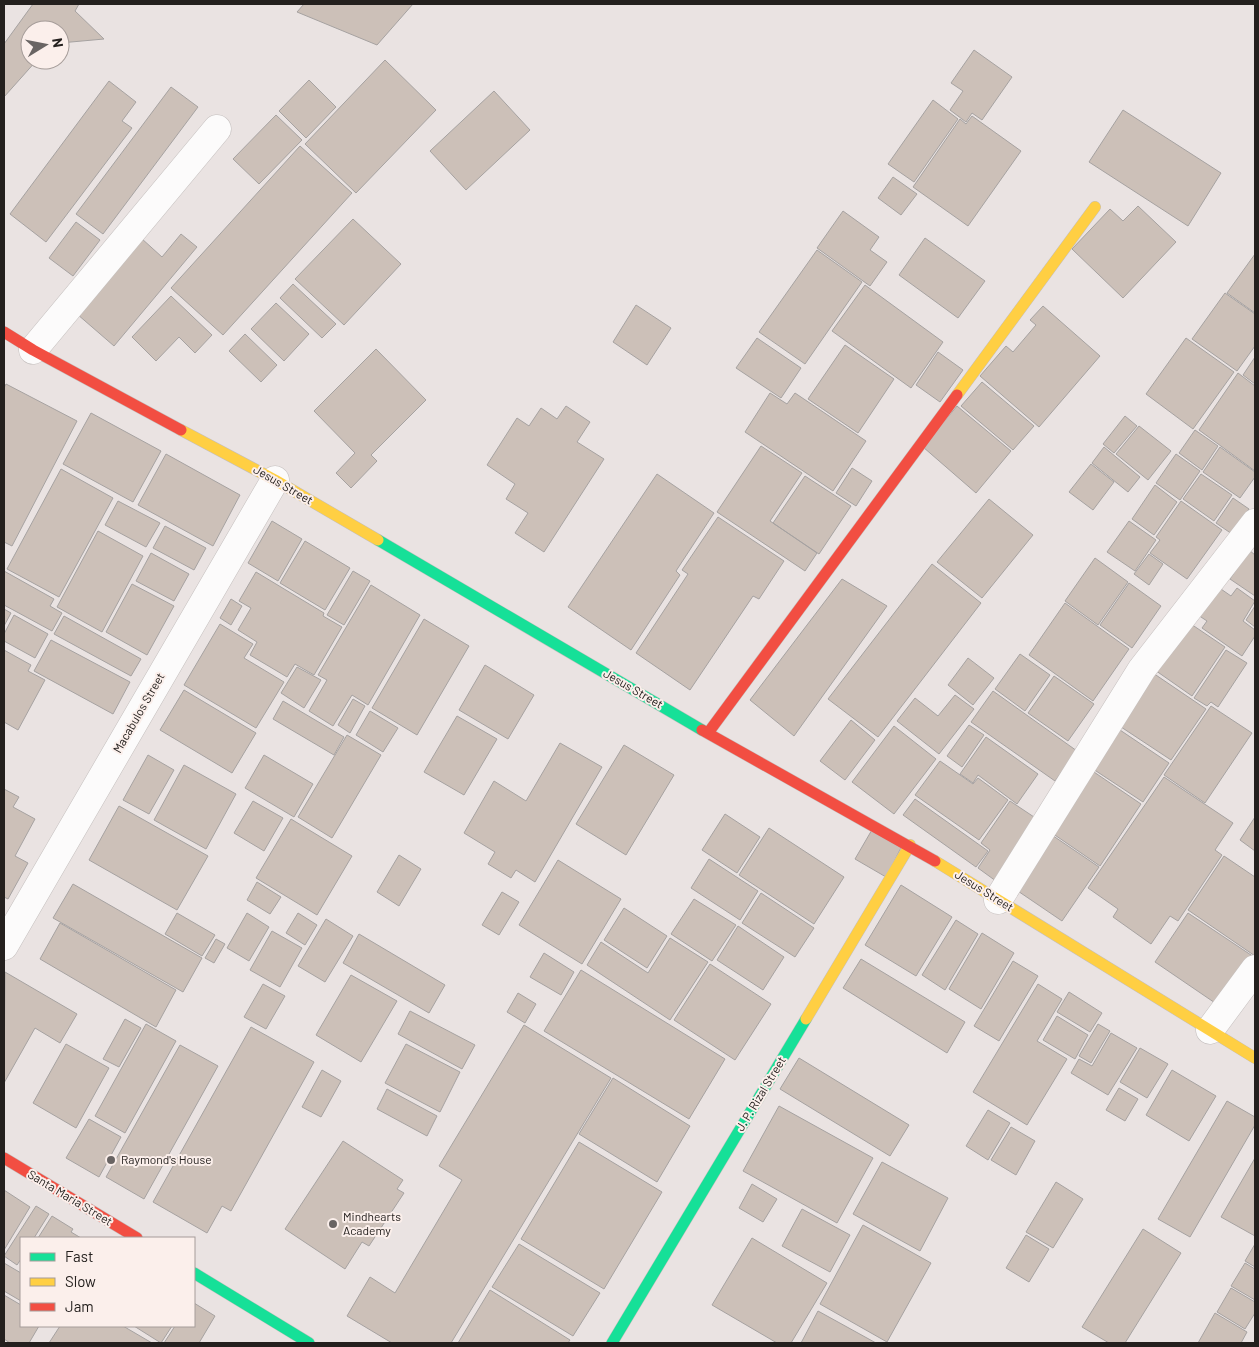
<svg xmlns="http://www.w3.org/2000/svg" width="1259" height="1347" font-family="Barlow,sans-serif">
	<rect width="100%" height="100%" fill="#eae3e2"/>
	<path fill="#ccc0b8" stroke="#a6a2a1" d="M33,4h46l-4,7 29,28 -44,4v-13h-30v30h7l-33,37v-53z
		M304,4h109l-36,41 -80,-33z
		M974,50l38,27 -30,43 -10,-7 -6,9 -16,-12 13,-19 -12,-8z
		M385,60l51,50 -80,83 -51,-49z
		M309,80l27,27 -30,31 -27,-27z
		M109,81l27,21 -14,19 10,7 -86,114 -36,-28z
		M171,87l27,20 -95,127 -27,-20z
		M494,91l36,39 -64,60 -36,-39z
		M933,100l25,19 -44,63 -26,-18z
		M1123,110l98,63 -33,53 -99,-64z
		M276,115l26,25 -43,44 -26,-25z
		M972,116l49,35 -53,75 -55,-39 47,-68 6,5z
		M300,146l52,47 -129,142 -52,-47z
		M893,177l24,17 -16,21 -23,-17z
		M1138,206l38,36 -53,56 -51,-49 38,-40 13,12z
		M843,211l36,26 -9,13 17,12 -17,24 -53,-38z
		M353,219l48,45 -57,61 -49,-46z
		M76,222l24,18 -27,36 -24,-18z
		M181,234l16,13 -83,99 -37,-32 64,-76 21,19z
		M925,238l60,43 -27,37 -59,-43z
		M817,250l45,32 -57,82 -46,-32z
		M1255,254v59l-28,-20z
		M293,284l43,40 -14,14 -42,-40z
		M865,285l78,57 -32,46 -79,-57z
		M1225,293l30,21v32l-18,25 -45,-32z
		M171,296l41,39 -17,18 -16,-16 -23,24 -24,-24z
		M276,303l33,31 -25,27 -33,-32z
		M636,305l35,23 -24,37 -34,-23z
		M1043,306l57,50 -61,71 -59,-51 26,-30 7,6 23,-27 -6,-5z
		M245,334l32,31 -16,17 -32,-31z
		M757,338l44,30 -20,30 -45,-30z
		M1186,338l48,34 -41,57 -47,-35z
		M845,345l49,34 -36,54 -50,-34z
		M376,349l50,51 -55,55 6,6 -26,27 -15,-15 19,-20 -41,-42z
		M938,352l25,18 -23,32 -24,-17z
		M1255,357v27l-12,-9z
		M1238,373l17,13v85l-56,-41z
		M982,382l52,44 -21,24 -52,-44z
		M6,384l71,37 -65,125 -8,-4v-154z
		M770,393l17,11 8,-11 71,48 -33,50 -88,-59z
		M566,406l24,16 -13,20 27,17 -60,93 -29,-19 13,-20 -22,-14 9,-15 -28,-19 30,-47 12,8 12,-18 16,11z
		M957,406l54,45 -35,42 -53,-46z
		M91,413l70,38 -28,51 -70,-38z
		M1125,416l12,10 -23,27 -11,-9z
		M1139,426l32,25 -23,29 -32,-26z
		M1195,430l23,16 -16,24 -23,-17z
		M761,446l41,27 -32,48 47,32 -12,18 -88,-59z
		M1104,447l36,30 -12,15 -36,-29z
		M1220,447l35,25v5l-15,21 -37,-26z
		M166,454l74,41 -27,51 -75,-41z
		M1176,454l24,17 -20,29 -24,-17z
		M1091,464l23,18 -21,28 -24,-18z
		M852,468l20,13 -16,25 -20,-13z
		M61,469l52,29 -54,99 -52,-28z
		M657,474l57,39 -38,58 4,4 -49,75 -63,-43z
		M1201,474l31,21 -18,26 -31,-22z
		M805,476l46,30 -32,48 -46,-31z
		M1155,485l22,17 -23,33 -22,-16z
		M1233,498l16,11 -17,25 -16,-11z
		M989,499l44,36 -51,63 -45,-36z
		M118,501l42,22 -14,24 -41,-22z
		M1181,501l41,29 -35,49 -37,-26 10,-13 -4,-3z
		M718,517l66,44 -25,38 -6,-3 -63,94 -54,-37 52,-79 -6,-4z
		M272,521l30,18 -24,42 -30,-18z
		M1129,521l27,19 -21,31 -28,-19z
		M165,526l41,22 -12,22 -41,-22z
		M98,531l45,25 -41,76 -45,-25z
		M305,541l45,27 -25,42 -45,-27z
		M1249,550l6,5v41l-25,-17z
		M151,553l38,21 -15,27 -38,-20z
		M1149,554l14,10 -14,21 -15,-11z
		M1095,558l33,24 -30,43 -33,-24z
		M932,564l49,39 -103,134 -50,-38z
		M4,571l50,28 -4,7 12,7 -10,18 -48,-26z
		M353,571l17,10 -26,44 -17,-10z
		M256,572l68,41 -1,3 19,11 -28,48 -19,-11 -8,13 -37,-22 7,-13 -19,-12 13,-22 -12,-7z
		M842,579l45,27 -93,130 -44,-36z
		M1129,583l32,23 -29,42 -32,-23z
		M132,584l42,22 -27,49 -41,-23z
		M371,585l49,30 -52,90 -16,-10 -19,31 -24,-15 18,-31 -9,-5z
		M1218,587l13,9 6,-8 18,13 -12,20 12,9v6l-13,20 -40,-28 5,-7 -9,-6z
		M231,599l11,7 -11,19 -11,-7z
		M1065,603l64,46 -36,52 -64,-46z
		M1255,606v21l-9,-7z
		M4,609l7,4 -7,13z
		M14,615l34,19 -13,24 -31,-17v-7z
		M64,616l77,43 -10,17 -77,-42z
		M424,619l45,27 -52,89 -45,-27z
		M1185,620l40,27 -33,49 -40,-28z
		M220,624l33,20 -9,14 40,24 -28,46 -72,-43z
		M51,640l79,42 -17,32 -79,-43z
		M4,650l27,15 -3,6 17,9 -27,50 -14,-8z
		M1226,650l21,13 -29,44 -7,-5 -4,4 -13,-8z
		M1020,654l30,21 -25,36 -30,-22z
		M968,658l26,20 -21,27 -25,-20z
		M485,665l49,30 -26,44 -49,-29z
		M297,667l24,13 -17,28 -23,-15z
		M1150,671l56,38 -35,51 -56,-37z
		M1054,676l40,28 -26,37 -40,-28z
		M184,690l72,43 -24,40 -72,-43z
		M993,691l84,60 -22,30 -84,-59z
		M955,695l19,14 -35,45 -42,-33 18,-23 23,18z
		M353,699l12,7 -15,27 -12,-8z
		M283,701l61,36 -10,18 -61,-36z
		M1211,706l41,27 -47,70 -41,-28z
		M370,711l28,17 -15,24 -27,-17z
		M457,716l40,23 -33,56 -40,-23z
		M851,720l24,20 -30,40 -25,-19z
		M969,725l15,10 -22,32 -15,-11z
		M894,726l42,33 -42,55 -42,-32z
		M1117,728l52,35 -26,39 -53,-35z
		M347,735l34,20 -49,83 -34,-21z
		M986,737l52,37 -21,30 -39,-29 -5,8 -13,-9z
		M560,743l42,24 -67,115 -19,-12 -5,8 -23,-14 7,-12 -31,-19 30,-52 32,20z
		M624,745l50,30 -48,80 -50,-31z
		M148,755l26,15 -25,44 -26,-14z
		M264,755l49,29 -19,33 -49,-29z
		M940,761l33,23 5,-6 30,22 -29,40 -64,-45z
		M184,765l52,29 -30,55 -52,-29z
		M1091,770l50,34 -41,62 -51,-35z
		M1164,777l69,46 -18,27 7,5 -44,66 -8,-5 -19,28 -38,-27 5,-8 -30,-21z
		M4,789l15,8 -6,10 22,12 -20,37 13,7 -20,36 -4,-2z
		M915,799l73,52 -12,16 -73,-52z
		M253,801l30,17 -19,33 -30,-18z
		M1010,801l33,22 -43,61 -22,-16 12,-18 -9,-7z
		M119,806l89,50 -31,54 -88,-50z
		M725,814l35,23 -23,36 -35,-23z
		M1255,817v34l-15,-11z
		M291,819l61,37 -35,59 -61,-37z
		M769,828l75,49 -30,47 -75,-49z
		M873,828l30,16 -17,33 -31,-18z
		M1046,831l53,36 -37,54 -53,-36z
		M399,855l22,14 -22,37 -22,-14z
		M1224,856l31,21v79l-67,-46z
		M709,859l49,32 -18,29 -49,-32z
		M558,860l63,39 -39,65 -63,-39z
		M257,882l24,15 -11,17 -23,-14z
		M73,884l129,74 -19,34 -130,-74z
		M901,885l51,32 -36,59 -51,-31z
		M502,892l17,10 -20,33 -17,-10z
		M761,893l53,35 -19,29 -53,-34z
		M694,899l42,26 -24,36 -41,-27z
		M624,908l43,28 -20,32 -43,-28z
		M177,913l38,22 -13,21 -37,-22z
		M247,913l22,14 -20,34 -22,-13z
		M298,913l19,12 -12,20 -19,-12z
		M1188,913l66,44 -33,50 -66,-45z
		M326,919l27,17 -28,46 -27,-16z
		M956,920l22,14 -33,56 -23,-15z
		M60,923l116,67 -20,37 -116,-68z
		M738,926l46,31 -21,33 -46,-30z
		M272,931l30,17 -22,39 -30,-17z
		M982,933l32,20 -33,56 -32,-20z
		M359,934l86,51 -16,28 -86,-50z
		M670,938l38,24 -38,58 -83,-55 14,-23 47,31z
		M216,939l9,5 -11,19 -9,-5z
		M544,953l30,19 -13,23 -31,-18z
		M861,959l104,63 -18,31 -104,-65z
		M1013,961l25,15 -39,65 -25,-15z
		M710,964l61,40 -36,56 -61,-40z
		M581,970l144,89 -36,60 -145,-88z
		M5,972l72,42 -17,29 -25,-15 -31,55z
		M351,975l46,26 -36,61 -45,-27z
		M263,984l22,12 -19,33 -22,-12z
		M1038,984l24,15 -25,42 30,18 -40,66 -54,-33z
		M1069,992l33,21 -12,19 -33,-20z
		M518,993l18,11 -11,19 -18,-11z
		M410,1011l65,34 -13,24 -64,-35z
		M1057,1016l31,19 -13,24 -32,-19z
		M125,1019l16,9 -22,39 -16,-8z
		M146,1024l30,17 -51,92 -30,-17z
		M1098,1024l12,7 -19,32 -12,-7z
		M524,1025l87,53 -160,265h-59l-45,-27 23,-39 25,16 67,-113 -23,-14z
		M251,1027l63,35 -83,149 -9,-5 -15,27 -54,-31z
		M1111,1033l26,15 -29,47 -37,-22 8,-14 13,7z
		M66,1044l43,24 -33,60 -43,-25z
		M406,1044l54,28 -20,40 -55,-29z
		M180,1045l38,21 -74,133 -38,-22z
		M1140,1048l28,16 -21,34 -27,-16z
		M799,1058l110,67 -19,31 -110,-67z
		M322,1070l19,11 -20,36 -19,-10z
		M1172,1070l44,26 -27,45 -43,-26z
		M613,1078l77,48 -33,56 -78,-48z
		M1119,1088l19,11 -13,22 -19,-11z
		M387,1089l50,27 -10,20 -50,-27z
		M1227,1101l28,16v8l-65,112 -32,-18z
		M779,1106l94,52 -36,65 -94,-52z
		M988,1110l22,13 -22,37 -22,-14z
		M89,1119l32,18 -22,40 -33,-19z
		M1011,1127l24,14 -19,34 -25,-15z
		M343,1141l60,39 -6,9 7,4 -35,53 -7,-4 -17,27 -60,-40z
		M579,1142l83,50 -58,97 -83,-50z
		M1255,1158v78l-34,-19z
		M882,1162l66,36 -28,53 -67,-37z
		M1056,1182l27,17 -30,49 -27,-16z
		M752,1184l25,15 -14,23 -24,-14z
		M4,1190l26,17 -26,43z
		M36,1206l13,8 -15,24h-13v21l-4,6 -13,-9z
		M802,1209l48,26 -20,37 -48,-26z
		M52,1216l21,13 -2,3 10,6h-43z
		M863,1225l68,38 -44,79 -67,-38z
		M1143,1229l38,24 -56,90h-16l-27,-16z
		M1026,1235l23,14 -20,33 -23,-14z
		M752,1238l75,45 -36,60h-14l-65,-38z
		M519,1244l81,49 -27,43 -81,-49z
		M1255,1244v23l-10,-6z
		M4,1263l17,10v28l-17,-10z
		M1245,1263l10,6v31l-24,-14z
		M1231,1288l24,14v11l-10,16 -28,-17z
		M490,1290l80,50 -2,3h-110z
		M4,1295l17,10v21h18l-10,17h-19l-6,-4z
		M194,1303l21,13 -16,27h-35l11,-17h19z
		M818,1311l58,32h-75z
		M1215,1313l32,19 -6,11h-43z
		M60,1326h63l29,17h-103z
		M134,1326h38l-11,17z"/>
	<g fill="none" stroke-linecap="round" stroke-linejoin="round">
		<g stroke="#c4bfbe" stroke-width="29">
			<path id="street" d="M33,350l184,-221
				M998,900l144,-231 113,-146
				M4,946l271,-466
				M1210,1030l45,-61"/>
		</g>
		<g stroke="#c4bfbe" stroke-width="12">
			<path id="fast" d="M378,540l324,190
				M194,1273l115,70
				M612,1343l194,-324"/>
		</g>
		<g stroke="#c4bfbe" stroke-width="12">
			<path id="slow" d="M957,395l138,-188
				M181,430l94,50 103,60
				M935,861l320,197
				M806,1019l104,-174"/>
		</g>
		<g stroke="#c4bfbe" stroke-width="12">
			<path id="jam" d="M4,332l29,18 148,80
				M702,730l233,131
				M708,733l249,-338
				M4,1158l133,80"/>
		</g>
		<use href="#street" stroke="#fcfbfb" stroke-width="28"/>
		<use href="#fast" stroke="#16e098" stroke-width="11"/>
		<use href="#slow" stroke="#ffcf43" stroke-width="11"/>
		<use href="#jam" stroke="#f24e42" stroke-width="11"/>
	</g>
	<g fill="#696463" stroke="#fbefeb" stroke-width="2">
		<circle cx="111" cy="1160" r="5"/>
		<circle cx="333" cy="1224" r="5"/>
	</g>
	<g text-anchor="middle" stroke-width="4" stroke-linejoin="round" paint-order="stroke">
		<g font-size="12" fill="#24201e" stroke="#fbefeb">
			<text transform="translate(283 485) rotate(30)" y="4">Jesus Street</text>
			<text transform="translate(633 689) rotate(30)" y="4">Jesus Street</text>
			<text transform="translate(139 713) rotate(-60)" y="4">Macabulos Street</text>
			<text transform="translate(984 891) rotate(32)" y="4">Jesus Street</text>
			<text transform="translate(761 1094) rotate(-59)" y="4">J. P. Rizal Street</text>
			<text transform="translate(70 1198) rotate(31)" y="4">Santa Maria Street</text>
		</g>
		<g font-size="12" fill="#24201e" stroke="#fbefeb" text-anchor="start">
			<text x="121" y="1164">Raymond's House</text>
			<text x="343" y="1221">Mindhearts<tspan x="343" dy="14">Academy</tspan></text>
		</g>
	</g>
	<rect width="1259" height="1347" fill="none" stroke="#24201e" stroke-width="10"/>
	<rect x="20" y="1237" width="175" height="90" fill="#fbefeb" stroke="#a59c99"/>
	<rect x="30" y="1253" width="25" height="8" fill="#16e098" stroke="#a59c99"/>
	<text x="65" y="1262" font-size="15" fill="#24201e">Fast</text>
	<rect x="30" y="1278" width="25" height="8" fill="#ffcf43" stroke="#a59c99"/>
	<text x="65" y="1287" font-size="15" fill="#24201e">Slow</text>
	<rect x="30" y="1303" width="25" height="8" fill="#f24e42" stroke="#a59c99"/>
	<text x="65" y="1312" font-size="15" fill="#24201e">Jam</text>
	<g transform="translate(45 45) rotate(80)"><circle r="24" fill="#fbefeb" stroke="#a59c99"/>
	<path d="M0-4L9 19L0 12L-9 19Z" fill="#696463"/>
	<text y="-8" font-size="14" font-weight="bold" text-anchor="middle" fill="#24201e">N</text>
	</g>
</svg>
